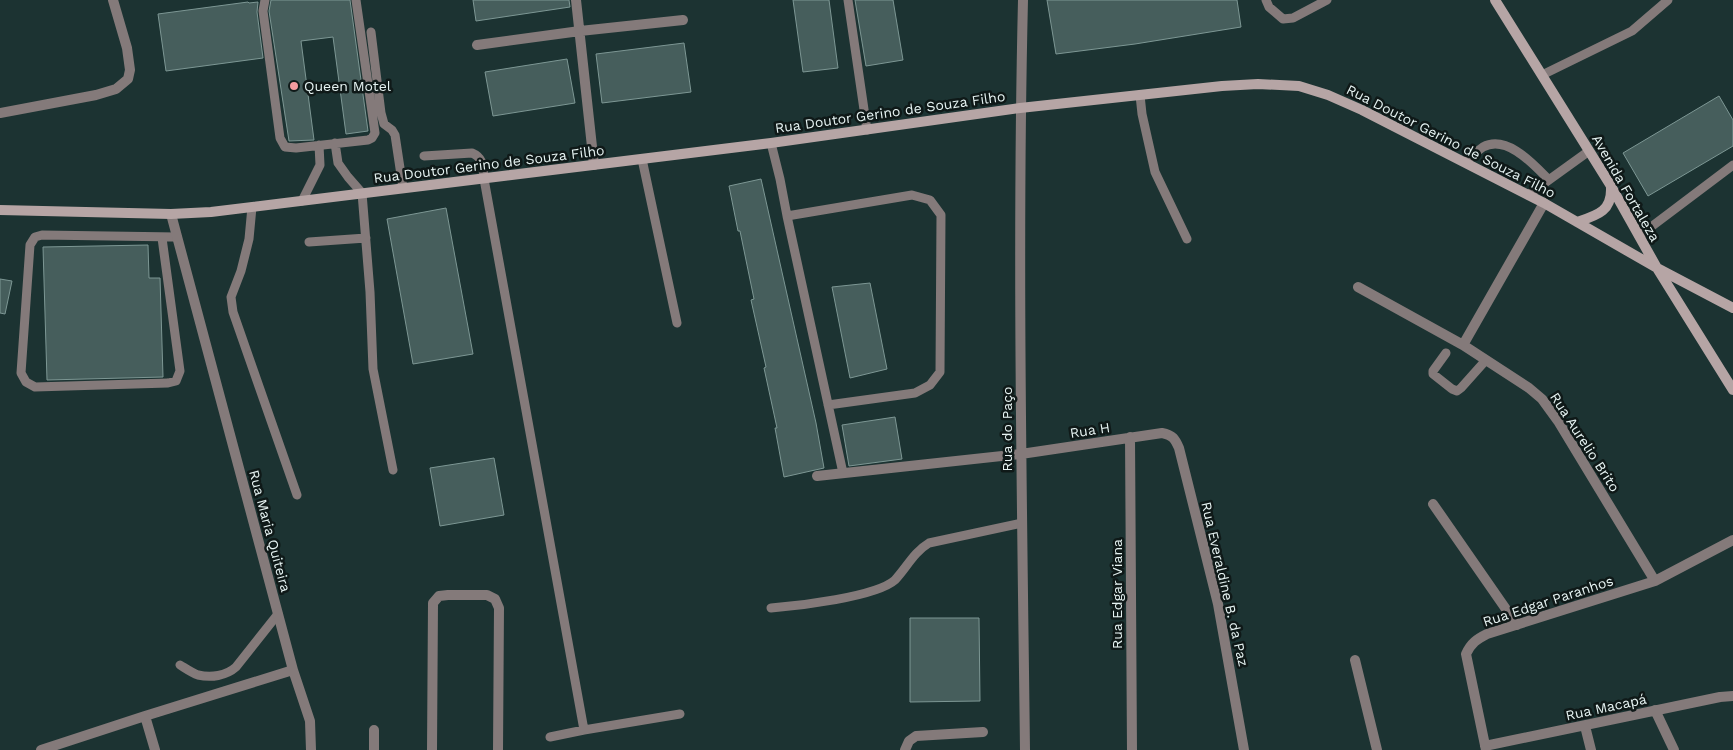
<svg xmlns="http://www.w3.org/2000/svg" width="1733" height="750" font-family="'Work Sans',sans-serif">
	<rect width="100%" height="100%" fill="#1c3332"/>
	<path fill="#465e5c" stroke="#7d9794" d="M271,0h79l18,131 -22,3 -13,-97 -32,4 13,99 -25,1 -20,-130z
		M473,0h96l1,7 -94,14z
		M793,0h36l9,68 -35,4z
		M855,0h38l10,60 -37,6z
		M1047,0h190l4,27 -106,17 -79,10z
		M248,2l1,1 9,-1 -1,10 6,46 -97,13 -8,-57z
		M684,43l7,49 -89,11 -6,-49z
		M567,59l8,44 -82,13 -8,-44z
		M1719,96l14,24v26l-85,50 -25,-43z
		M761,179l55,244 8,45 -40,9 -9,-49h2l-13,-60 2,-1 -15,-67 3,-1 -14,-68h-2l-9,-45z
		M446,208l27,146 -60,10 -26,-145z
		M148,245l1,33h11l3,99 -116,3 -4,-133z
		M0,279l12,2 -7,33 -5,-1z
		M870,283l17,86 -37,9 -18,-91z
		M895,417l7,42 -53,7 -7,-41z
		M494,458l10,57 -64,11 -10,-58z
		M910,618h69l1,83 -70,1z"/>
	<g fill="none" stroke-linecap="round" stroke-linejoin="round">
		<path stroke="#847a7a" stroke-width="9" d="M265,0l-2,11 17,127 5,9 11,1 72,-8 4,-2 3,-5 -19,-133
			M848,0l19,130
			M1266,0l3,7 14,12 10,-1 34,-18
			M371,32l10,81 3,11 8,6 3,5 8,53
			M1542,75l90,-44 36,-31
			M1140,95l2,19 13,58 32,67
			M335,143l3,20 10,14 14,16 8,99 3,77 20,101
			M771,143l9,36 7,37 56,257
			M424,156l48,-3c12,5 11,14 12,26l100,551
			M642,159l35,164
			M1465,162c5,-4 12,-11 18,-15 24,-13 51,18 66,33
			M1528,195l61,-44
			M302,201l18,-36 -1,-20
			M252,207l-3,32 -8,32 -10,26 2,15 64,183
			M787,216l125,-21 18,5 11,15 -1,157 -10,13 -15,8 -87,12
			M1639,236l94,-71
			M162,238l18,133 -4,10 -8,2 -133,4 -9,-5 -5,-9 9,-128 5,-8 7,-2 135,2
			M309,242l57,-4
			M1446,353l-13,18v3l19,15 5,2 4,-3 25,-28
			M771,608c26,-2 105,-11 124,-28 12,-13 19,-28 34,-37l93,-20
			M180,665c5,3 12,8 18,10 13,3 28,1 38,-8l42,-53
			M550,737l34,-7 96,-16"/>
		<path stroke="#847a7a" stroke-width="10" d="M576,0l18,165
			M1023,0c-6,250 -1,500 2,750
			M477,45l103,-14 103,-11
			M0,113l96,-18 20,-6 12,-10 2,-9 -3,-22 -14,-48
			M1358,287l105,58 66,43 13,11 16,22 97,160
			M1463,345l81,-142
			M1130,437l2,313
			M817,476l204,-22 141,-21c11,2 13,6 17,15l39,156 26,146
			M1433,504l84,121
			M1355,660l22,90
			M293,670l17,51 1,29
			M1655,710l19,40
			M1585,726l6,24
			M1485,746l235,-49 13,-1
			M41,750l104,-34
			M155,750l-10,-34 148,-46 -122,-456
			M374,750v-20
			M432,750l1,-147 6,-7 9,-1h39l8,4 4,9 -1,142
			M905,750l4,-9 7,-5 67,-4
			M1486,750l-20,-96c5,-11 11,-15 21,-20l168,-53 78,-41"/>
		<path stroke="#b6a5a5" stroke-width="10" d="M1495,0l116,186 46,82 76,122
			M0,210l171,4 40,-2 560,-69 249,-35 202,-22 36,-2 41,2 29,9 34,15 182,93 113,65 76,40
			M1577,222c21,-7 35,-11 34,-35"/>
	</g>
	<circle fill="#f59b9f" stroke="#0f1918" stroke-width="2" cx="294" cy="86" r="5"/>
	<g text-anchor="middle" stroke-width="5" stroke-linejoin="round" paint-order="stroke">
		<g font-size="14" fill="#e6f3f2" stroke="#0f1918" text-anchor="start">
			<text x="304" y="91">Queen Motel</text>
		</g>
		<g font-size="14" fill="#e6f3f2" stroke="#0f1918">
			<text transform="translate(890 112) rotate(-8)" y="5">Rua Doutor Gerino de Souza Filho</text>
			<text transform="translate(1451 141) rotate(27)" y="5">Rua Doutor Gerino de Souza Filho</text>
			<text transform="translate(489 164) rotate(-7)" y="5">Rua Doutor Gerino de Souza Filho</text>
			<text transform="translate(1626 188) rotate(60)" y="5">Avenida Fortaleza</text>
			<text transform="translate(1007 429) rotate(-90)" y="5">Rua do Paço</text>
			<text transform="translate(1090 430) rotate(-9)" y="5">Rua H</text>
			<text transform="translate(1585 442) rotate(57)" y="5">Rua Aurelio Brito</text>
			<text transform="translate(270 531) rotate(75)" y="5">Rua Maria Quiteira</text>
			<text transform="translate(1225 584) rotate(77)" y="5">Rua Everaldine B. da Paz</text>
			<text transform="translate(1117 594) rotate(-90)" y="5">Rua Edgar Viana</text>
			<text transform="translate(1548 601) rotate(-18)" y="5">Rua Edgar Paranhos</text>
			<text transform="translate(1606 707) rotate(-12)" y="5">Rua Macapá</text>
		</g>
	</g>
</svg>
